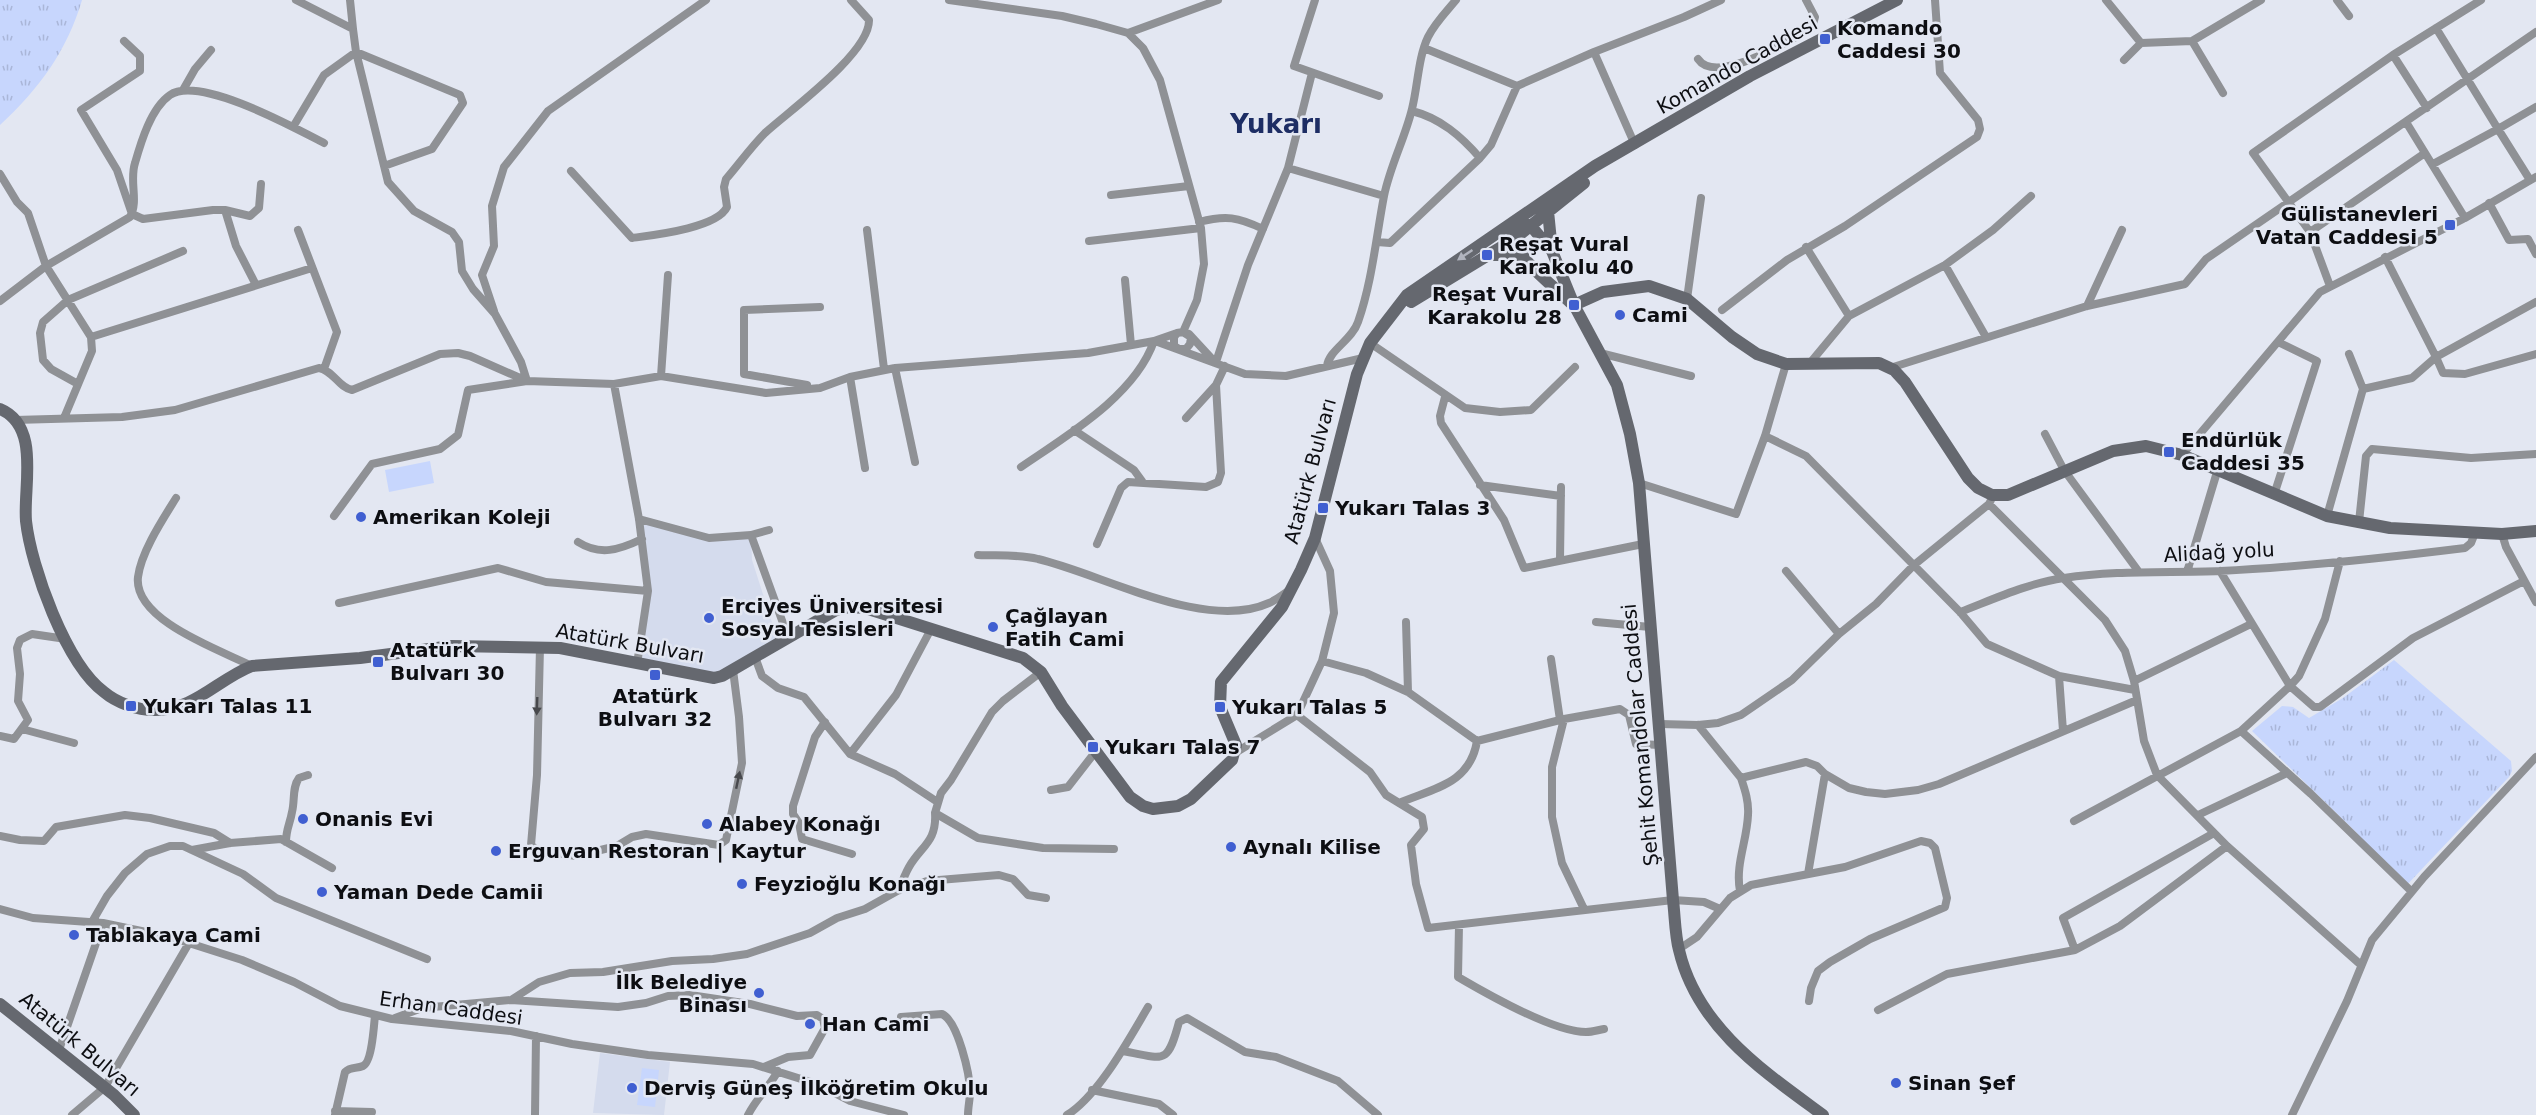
<svg xmlns="http://www.w3.org/2000/svg" width="2536" height="1115" font-family="'DejaVu Sans',sans-serif">
	<defs>
		<pattern id="grass-tufts" width="24" height="20" patternUnits="userSpaceOnUse" patternTransform="scale(1.5)"><rect width="24" height="20" fill="#c7d6fd"/><path d="M3 7l-1-3M5 7V3M7 7l1-3M15 17l-1-3M17 17v-4M19 17l1-3" fill="none" stroke="#aab6d8"/></pattern>
	</defs>
	<rect width="100%" height="100%" fill="#e3e7f2"/>
	<path fill="#d4dbed" d="M642,522l45,13 64,2 1,23 25,78 -65,39 -71,-18 9,-68z
		M600,1053l70,9 -6,53 -71,-2z"/>
	<path fill="url(#grass-tufts)" d="M0,0h82c-15,51 -43,89 -82,125z
		M2394,660l117,101 1,10 -3,6 -105,111 -48,-56 -104,-101 30,-25 11,1 16,11 34,-20z"/>
	<path fill="#c7d6fd" d="M430,461l4,22 -45,9 -4,-22z
		M642,1068l17,2 -4,37 -18,-2z"/>
	<g fill="none" stroke-linecap="round" stroke-linejoin="round">
		<path stroke="#8f9195" stroke-width="8" d="M296,0l57,29 3,23 32,130 26,29 38,21 7,10 3,29 11,18 22,25 26,48 6,19 -59,9 -10,45 -18,14 -68,15 -38,52
			M350,0l3,29
			M949,0l113,16 34,8 32,9 15,15 17,32 41,148 3,36 -7,36 -14,32 -6,1 -3,4v9l5,3h7l4,-5 1,-7 -8,-5
			M1315,0l-21,66 85,30
			M2106,0l35,43 -17,17
			M2337,0l12,16
			M1128,33l90,-33
			M124,41l16,15v15l-59,39 36,60 15,44 11,5 70,-9h12l25,6 9,-8 2,-24
			M2192,41l69,-41
			M2141,43l51,-2 31,52
			M1424,48l93,38 77,-34 41,93
			M1594,52l90,-35 37,-17
			M2393,55l34,53
			M1698,59c18,27 93,-19 114,-31l3,-11 -9,-17
			M183,90l12,-21 16,-19
			M1412,111c28,7 49,25 68,47
			M2406,122l59,96
			M293,127l31,-52 32,-23 104,43 3,8 -31,46 -48,17
			M2433,164l65,-35 -62,-101
			M1288,168l96,28
			M571,171l61,67c22,-3 85,-10 95,-31l-3,-20 2,-8c13,-15 25,-32 39,-46 24,-22 105,-80 104,-113l-18,-20
			M0,174l17,28 11,11 18,53 45,71 1,14 -28,67
			M2530,180l-32,-51 38,-22
			M1111,195l78,-9
			M2489,203l20,37 19,-1 8,15
			M225,210l11,36 20,39
			M1199,222c27,-7 39,-5 64,7
			M298,230l39,102 -13,37
			M867,230l17,139
			M2310,232l115,-79
			M1089,241l112,-13
			M1377,242l13,1 90,-85 11,-13 26,-59
			M1806,247l43,69
			M1945,265l41,72
			M1125,280l6,65
			M2330,286l-20,-54 -57,-79 140,-98 88,-55
			M1687,299l14,-101
			M0,301l46,-35 84,-49c9,-16 -1,-36 5,-54 6,-21 16,-55 35,-68 29,-20 125,33 154,48
			M2536,302l-100,55 7,16 22,1 71,-20
			M2087,306l35,-76
			M1722,310l65,-50 58,-34 132,-89 3,-8 -2,-9 -38,-47 -5,-73
			M494,311l-12,-36 12,-29 -2,-40 12,-39 44,-56 158,-111
			M1189,334l24,26
			M91,337l221,-69
			M1155,341l90,33 41,2 77,-18
			M1370,343l95,65 35,4 31,-2 44,-43
			M1600,353l91,23
			M1216,362l32,-97 40,-97 24,-95
			M1810,363l39,-47 96,-51 48,-35 38,-34
			M1327,366c2,-16 25,-26 31,-44 14,-40 18,-84 26,-126 6,-30 21,-58 28,-87 6,-24 6,-51 16,-72 7,-14 18,-25 28,-37
			M895,368l20,94
			M1890,368l197,-62 98,-22 21,-25 330,-227
			M661,376l7,-101
			M850,377l15,91
			M78,384l-27,-15 -8,-9 -3,-27 3,-11 25,-22 115,-49
			M614,384l25,135 9,72 -11,73
			M807,385l-63,-11v-64l76,-3
			M2363,389l49,-11 24,-21 -51,-100
			M1445,397l-5,19 1,7 63,97 20,48 119,-24
			M1186,418l30,-33
			M15,420l107,-3 53,-7 144,-42c15,3 19,19 33,22l88,-36 18,-1 12,3 57,25 87,3 47,-8 105,17 54,-5 30,-11 45,-9 193,-15 66,-12 23,-8
			M1074,430l60,40 8,11
			M2045,434l19,36 75,102
			M1765,436l41,20 154,156 27,32 72,32 76,14
			M2182,455l138,-163 145,-74 71,-41
			M1021,467c45,-31 114,-71 133,-126
			M1639,483l97,31 29,-78 21,-72
			M1480,485l81,11
			M2274,495l43,-134 -39,-19
			M176,498c-13,21 -35,54 -38,79 -5,43 82,73 114,89
			M1989,504l116,116 20,31 9,30 10,60 13,34 70,71 134,119
			M2327,516l36,-127 -14,-35
			M639,519l70,19 42,-3
			M2359,522l7,-66 6,-7 99,9 65,-4
			M769,530l-18,5 37,102
			M2502,534l4,13 30,55
			M578,542c22,14 41,8 64,-3
			M1097,544l24,-56 7,-6 78,5 12,-5 3,-9 -5,-88 9,-19
			M978,555c19,1 41,-1 60,4 64,15 167,73 231,44 7,-3 13,-8 19,-12
			M1560,560l1,-73
			M1786,571l53,63
			M2220,571l70,115 24,21h6l93,-69 111,-57
			M2187,572l30,-100
			M339,603l159,-35 48,14 102,9
			M1960,612c34,-13 68,-29 104,-34 51,-8 104,-5 156,-7 82,-4 164,-13 245,-23l6,-5 4,-10
			M1406,622l2,70
			M1596,622l54,5
			M540,647l-3,128 -6,70 6,5 39,6 41,-10 15,-9 14,-3 73,11 7,-5 16,-77 -3,-46 -6,-47
			M755,657l7,19 16,12 26,9 46,57 45,20 41,27
			M1551,659l9,61
			M1322,661l44,12 42,19 69,49 87,-22 56,-10 9,6 7,29 25,1
			M1041,672l-38,29 -11,11 -41,68 -10,13 -6,20 43,25 65,10 71,1
			M2059,676l4,55
			M2134,681l117,-57
			M1297,715l73,57 16,23 36,22 2,12 -13,16 5,39 12,44 245,-28 31,2 16,7
			M1564,719l-12,48v50l10,46 22,46
			M825,722l-10,15 -22,69v8l6,9 3,16 50,15
			M1660,724l38,1 20,-2 23,-8 51,-35 47,-46 37,-30 38,-39 75,-61 2,-4
			M1698,725l43,53 65,-16 11,4 8,8 24,14 17,4 19,2 33,-4 21,-6 198,-84
			M22,729l52,14
			M2241,731l70,63 100,97
			M0,736l14,3 14,-19 -10,-19 2,-27 -3,-26 3,-8 12,-6 34,5
			M1235,753l62,-38 25,-54 12,-48 -4,-42 -15,-33
			M850,754l46,-59 35,-66
			M1051,790l17,-3 28,-36
			M1399,803c35,-15 71,-19 78,-62
			M2198,815l89,-42
			M2074,821l167,-90 49,-45 9,-10 26,-57 15,-58
			M0,836l20,4 24,1 12,-14 69,-12 25,3 64,15 16,10
			M286,842c0,-13 4,-18 6,-30 3,-11 0,-25 7,-34l9,-3
			M192,850l38,-7 51,-4 51,29
			M1808,874l17,-100
			M899,890c3,-8 6,-16 10,-23 12,-21 28,-25 26,-54
			M1740,891c-5,-26 7,-50 8,-76 1,-13 -3,-25 -7,-37
			M0,909l33,9 70,5 67,14 72,23 52,22 46,24 52,13 119,12 61,13 76,11 105,9 64,20 33,17 54,14
			M92,922l15,-26 18,-23 22,-19 23,-8h13l60,28 33,24 151,61
			M1459,925l-1,52c29,17 95,55 128,55 6,0 12,-2 18,-3
			M1679,949l18,-12 33,-39 21,-13 94,-18 76,-26 9,2 5,5 12,50 -2,9 -75,32 -40,23 -12,9 -7,17 -2,13
			M2075,950l-12,-32 151,-85
			M511,1000l28,-18 31,-9 33,-1 69,-11 41,-2 34,-5 63,-21 27,-15 28,-9 34,-19 28,-9 72,-6 14,4 15,16 18,3
			M1878,1010l69,-36 128,-24 45,-24 107,-80
			M901,1017l41,-3c16,7 28,61 28,78 0,7 -2,15 -2,23
			M395,1018l27,-10 89,-8 107,7 28,-4 22,-7 22,-1 60,9 47,12 20,-1 6,4 2,9 -15,27 -22,2 -24,10
			M59,1050l44,-127
			M1122,1051c42,7 45,16 57,-29l8,-4 58,34 31,5 62,24 40,34
			M1092,1090l67,14 14,11
			M335,1111l37,1
			M72,1115l33,-28 84,-144
			M335,1115l10,-43c6,-6 11,-3 18,-6 9,-4 11,-41 12,-51
			M535,1115l1,-79
			M748,1115c8,-16 21,-28 30,-44
			M1067,1115c32,-20 62,-76 81,-108
			M2292,1115l55,-114 25,-61 52,-63 112,-120"/>
		<path stroke="#65686f" stroke-width="12" d="M1548,211l4,40
			M1514,223l6,-1 11,4 21,25 22,54 43,80 13,49 9,49 34,417c2,17 2,35 6,50 18,77 84,121 144,165
			M1512,232c5,29 39,51 59,71
			M1488,255h20l19,7
			M1411,302l102,-62 71,-57
			M1574,305l29,-13 46,-6 38,13 45,38 25,17 29,10 93,-1 15,7 11,12 63,96 10,10 14,7h16l105,-44 33,-5 36,9 145,61 63,12 112,6 34,-3
			M0,409c41,17 23,78 26,112 5,46 40,143 78,171 13,11 33,18 50,18 40,1 64,-31 98,-44l108,-8 92,-12 108,2 154,30 8,-2 114,-66 14,-3 15,1 158,50 18,14 21,34 68,91 13,9 10,3 25,-3 13,-7 41,-39 4,-15 -16,-38 1,-25 61,-75 19,-37 14,-32 42,-164 13,-31 37,-48 188,-129 155,-90 147,-76
			M0,1004l114,91 20,20"/>
	</g>
	<defs><path id="oneway-solid" d="M-6-.8H1V-3.2L6.5 0L1 3.2V.8H-6Z" transform="scale(1.5)"/></defs>
	<use fill="#b1b4be" href="#oneway-solid" transform="translate(1465 255) rotate(146)"/>
	<g fill="#48494d">
		<use href="#oneway-solid" transform="translate(537 706) rotate(92)"/>
		<use href="#oneway-solid" transform="translate(738 780) rotate(-78)"/>
	</g>
	<g fill="#405fd1" stroke="#e3e7f2" stroke-width="2">
		<rect x="1819" y="33" width="12" height="12" rx="3"/>
		<rect x="2444" y="219" width="12" height="12" rx="3"/>
		<rect x="1481" y="249" width="12" height="12" rx="3"/>
		<rect x="1568" y="299" width="12" height="12" rx="3"/>
		<circle cx="1620" cy="315" r="6"/>
		<rect x="2163" y="446" width="12" height="12" rx="3"/>
		<rect x="1317" y="502" width="12" height="12" rx="3"/>
		<circle cx="361" cy="517" r="6"/>
		<circle cx="709" cy="618" r="6"/>
		<circle cx="993" cy="627" r="6"/>
		<rect x="372" y="656" width="12" height="12" rx="3"/>
		<rect x="649" y="669" width="12" height="12" rx="3"/>
		<rect x="125" y="700" width="12" height="12" rx="3"/>
		<rect x="1214" y="701" width="12" height="12" rx="3"/>
		<rect x="1087" y="741" width="12" height="12" rx="3"/>
		<circle cx="303" cy="819" r="6"/>
		<circle cx="707" cy="824" r="6"/>
		<circle cx="1231" cy="847" r="6"/>
		<circle cx="496" cy="851" r="6"/>
		<circle cx="742" cy="884" r="6"/>
		<circle cx="322" cy="892" r="6"/>
		<circle cx="74" cy="935" r="6"/>
		<circle cx="759" cy="993" r="6"/>
		<circle cx="810" cy="1024" r="6"/>
		<circle cx="1896" cy="1083" r="6"/>
		<circle cx="632" cy="1088" r="6"/>
	</g>
	<g text-anchor="middle" stroke-width="5" stroke-linejoin="round" paint-order="stroke">
		<g font-size="20" font-weight="bold" fill="#0d0e12" stroke="#e3e7f2" text-anchor="start">
			<text x="1837" y="35">Komando<tspan x="1837" dy="23">Caddesi 30</tspan></text>
			<text x="2438" y="221" text-anchor="end">Gülistanevleri<tspan x="2438" dy="23">Vatan Caddesi 5</tspan></text>
			<text x="1499" y="251">Reşat Vural<tspan x="1499" dy="23">Karakolu 40</tspan></text>
			<text x="1562" y="301" text-anchor="end">Reşat Vural<tspan x="1562" dy="23">Karakolu 28</tspan></text>
			<text x="1632" y="322">Cami</text>
			<text x="2181" y="447">Endürlük<tspan x="2181" dy="23">Caddesi 35</tspan></text>
			<text x="1335" y="515">Yukarı Talas 3</text>
			<text x="373" y="524">Amerikan Koleji</text>
			<text x="721" y="613">Erciyes Üniversitesi<tspan x="721" dy="23">Sosyal Tesisleri</tspan></text>
			<text x="1005" y="623">Çağlayan<tspan x="1005" dy="23">Fatih Cami</tspan></text>
			<text x="390" y="657">Atatürk<tspan x="390" dy="23">Bulvarı 30</tspan></text>
			<text x="655" y="703" text-anchor="middle">Atatürk<tspan x="655" dy="23">Bulvarı 32</tspan></text>
			<text x="143" y="713">Yukarı Talas 11</text>
			<text x="1232" y="714">Yukarı Talas 5</text>
			<text x="1105" y="754">Yukarı Talas 7</text>
			<text x="315" y="826">Onanis Evi</text>
			<text x="719" y="831">Alabey Konağı</text>
			<text x="1243" y="854">Aynalı Kilise</text>
			<text x="508" y="858">Erguvan Restoran | Kaytur</text>
			<text x="754" y="891">Feyzioğlu Konağı</text>
			<text x="334" y="899">Yaman Dede Camii</text>
			<text x="86" y="942">Tablakaya Cami</text>
			<text x="747" y="989" text-anchor="end">İlk Belediye<tspan x="747" dy="23">Binası</tspan></text>
			<text x="822" y="1031">Han Cami</text>
			<text x="1908" y="1090">Sinan Şef</text>
			<text x="644" y="1095">Derviş Güneş İlköğretim Okulu</text>
		</g>
		<g font-size="20" fill="#0d0e12" stroke="#e3e7f2">
			<text transform="translate(1737 65) rotate(-29)" y="7">Komando Caddesi</text>
			<text transform="translate(1310 471) rotate(-75)" y="7">Atatürk Bulvarı</text>
			<text transform="translate(2219 552) rotate(-3)" y="7">Alidağ yolu</text>
			<text transform="translate(630 643) rotate(10)" y="7">Atatürk Bulvarı</text>
			<text transform="translate(1640 735) rotate(-95)" y="7">Şehit Komandolar Caddesi</text>
			<text transform="translate(451 1008) rotate(8)" y="7">Erhan Caddesi</text>
			<text transform="translate(80 1044) rotate(40)" y="7">Atatürk Bulvarı</text>
		</g>
		<g font-size="26" font-weight="bold" fill="#1d2d64" stroke="#e3e7f2">
			<text x="1276" y="133">Yukarı</text>
		</g>
	</g>
</svg>
